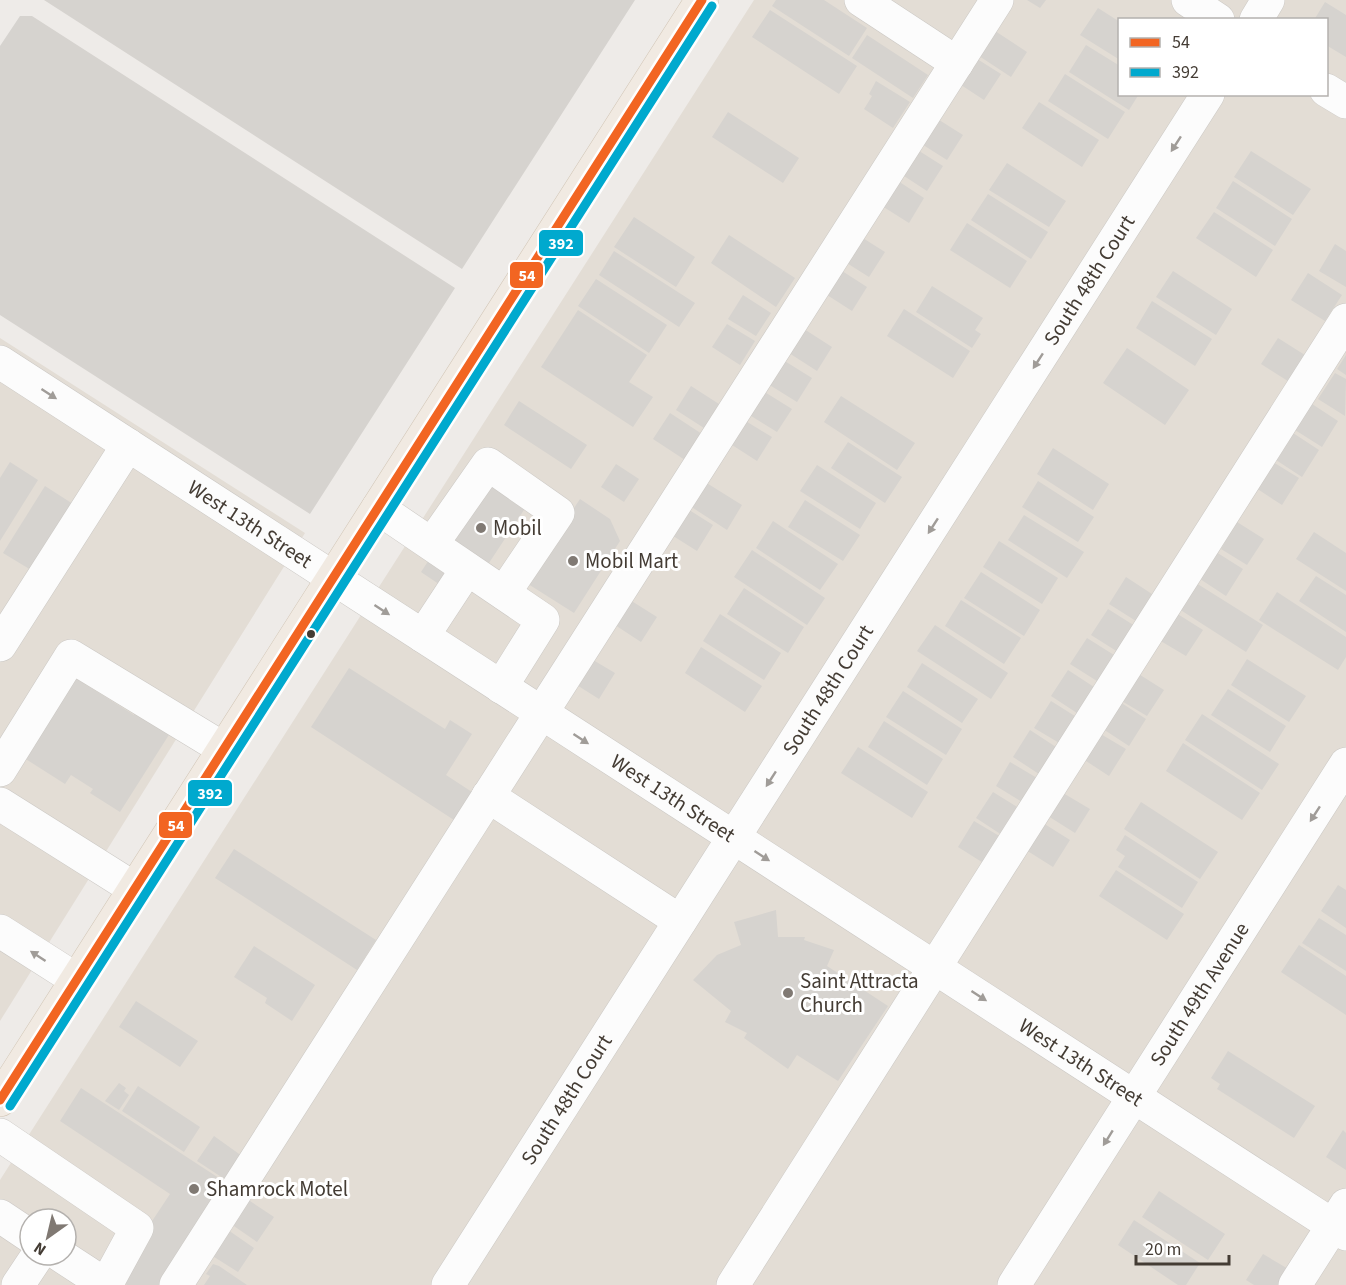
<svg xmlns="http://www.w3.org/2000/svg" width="1346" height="1285" font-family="'Source Sans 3',sans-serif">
	<rect width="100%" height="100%" fill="#eeebe8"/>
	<path fill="#e3ddd5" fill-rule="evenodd" d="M754,0h592v1285h-1346v-105zM1120,20h206v74h-206zM30,1219h36v36h-36z
		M0,338l305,195 -305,488z"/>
	<path fill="#d6d3cf" d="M44,0h591l-173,269z
		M776,0h48l43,28 -18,28 -77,-50z
		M1027,0h19l-6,8z
		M1325,2l21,13v42l-20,-12v-25h-12z
		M1098,8l22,14v38l-40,-25z
		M770,10l87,56 -18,28 -87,-57z
		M20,16h12l423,272 -145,226 -310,-199v-269z
		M992,29l35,23 -16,25 -35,-23z
		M867,35l61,40 -15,23 -61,-40z
		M1086,45l34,21v28h19l-10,16 -60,-38z
		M974,57l27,17 -17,26 -26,-17z
		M1065,74l60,38 -17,27 -60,-38z
		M876,81l34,21 -17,26 -29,-19 8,-13 -3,-2z
		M1039,102l60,38 -17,27 -60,-39z
		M728,112l71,46 -16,25 -71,-46z
		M936,118l27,17 -16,25 -27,-17z
		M916,149l27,17 -16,25 -26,-17z
		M1251,151l60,38 -18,26 -59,-38z
		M1007,163l59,38 -17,26 -60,-37z
		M898,181l26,17 -15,25 -27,-17z
		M1233,181l59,38 -17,27 -59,-38z
		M988,194l60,38 -17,27 -60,-39z
		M1214,212l59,38 -17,27 -60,-39z
		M634,217l61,40 -19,30 -62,-40z
		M967,223l60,38 -17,27 -60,-38z
		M729,235l66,43 -19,29 -65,-44z
		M858,235l27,17 -16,25 -27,-17z
		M1335,244l11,7v36l-27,-16z
		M614,251l81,52 -16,24 -80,-52z
		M839,269l28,18 -15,24 -28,-18z
		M1173,271l59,38 -16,26 -60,-38z
		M1308,273l34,22 -17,26 -34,-21z
		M596,279l71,46 -18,28 -71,-47z
		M932,286l51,32 -8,12 6,4 -9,14 -56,-36z
		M743,295l28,18 -15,23 -28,-17z
		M1152,301l60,38 -17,27 -59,-38z
		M904,309l66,42 -17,27 -66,-42z
		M578,310l69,45 -18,27 24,15 -20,30 -92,-60z
		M727,324l28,17 -15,24 -28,-18z
		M804,329l28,18 -15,24 -28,-18z
		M1278,338l30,19 -17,26 -30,-19z
		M1127,348l62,42 -24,35 -62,-42z
		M1346,355v20l-9,-6z
		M783,360l29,18 -15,24 -29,-18z
		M1335,373l11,6 -1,37 -27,-17z
		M691,386l28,18 -15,24 -28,-18z
		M763,391l29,18 -15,23 -29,-18z
		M841,396l74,47 -18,27 -73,-48z
		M519,401l68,44 -16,24 -67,-44z
		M1312,404l26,17 -16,26 -27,-17z
		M670,413l32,21 -17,26 -32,-21z
		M744,420l28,17 -15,24 -28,-18z
		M1293,433l26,17 -17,27 -26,-17z
		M848,442l54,35 -17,26 -54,-35z
		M1053,448l56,36 -16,26 -56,-36z
		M498,455l43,29 -77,117 -43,-29z
		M10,462l28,18 -38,61v-63z
		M1273,462l26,16 -17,27 -26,-17z
		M616,464l23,15 -15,23 -23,-15z
		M817,465l59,38 -16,26 -60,-38z
		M1038,481l56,36 -16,25 -56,-35z
		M705,482l37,23 -15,25 -37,-24z
		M45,486l28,18 -42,66 -28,-17z
		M580,499l30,20 10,22 -46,72 -49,-31z
		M805,500l55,35 -17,26 -55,-34z
		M686,508l27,17 -16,26 -27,-17z
		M1024,515l60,37 -17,26 -59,-38z
		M773,521l65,43 -18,26 -64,-42z
		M1237,522l27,17 -17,26 -26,-16z
		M1314,532l32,21v38l-50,-32z
		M999,541l59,37 -16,26 -59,-37z
		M752,550l73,48 -18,27 -73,-48z
		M1216,552l27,17 -17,27 -26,-17z
		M981,572l59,38 -16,26 -60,-38z
		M1316,576l30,19v37l-47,-31z
		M1126,577l26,17 -16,27 -27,-17z
		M1196,583l67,42 -17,27 -67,-43z
		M744,588l60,39 -16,26 -61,-39z
		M1277,592l69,45v20l-8,13 -79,-50z
		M630,600l27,17 -16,25 -26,-17z
		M961,600l60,38 -17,26 -59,-38z
		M1108,609l27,17 -17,26 -27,-17z
		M1176,613l27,17 -17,26 -27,-16z
		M720,614l61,39 -17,27 -61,-39z
		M935,625l73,48 -17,26 -74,-48z
		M1087,638l27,17 -17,26 -27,-17z
		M701,647l61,39 -17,26 -60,-39z
		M588,657l27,16 -16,26 -27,-17z
		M1247,659l59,37 -17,26 -58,-37z
		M922,663l56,36 -16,24 -55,-36z
		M349,668l96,61 5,-9 22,14 -26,41 26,17 -18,28 -143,-93z
		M1068,670l26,17 -17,26 -26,-17z
		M1137,673l27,17 -17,26 -27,-16z
		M72,676l62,39 5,-7 33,22 -52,82 -30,-19 3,-4 -22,-14 -6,9 -44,-28z
		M1228,689l58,37 -16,26 -59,-37z
		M903,691l59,38 -16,26 -60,-38z
		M1051,701l27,17 -17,26 -27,-16z
		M1120,702l26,17 -17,27 -26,-17z
		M1202,714l77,50 -17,26 -77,-50z
		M884,721l59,38 -16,26 -59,-38z
		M1030,730l26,17 -17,27 -26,-17z
		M1099,733l27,16 -17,27 -26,-17z
		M1183,743l77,50 -18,27 -76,-49z
		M858,747l70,45 -16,26 -71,-45z
		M1010,762l27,16 -15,24 -26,-16z
		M993,792l26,16 -17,27 -26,-17z
		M1063,793l27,16 -15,24 -27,-17z
		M1141,802l77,50 -18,27 -76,-50z
		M974,821l27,16 -16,27 -27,-17z
		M1043,823l27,17 -17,27 -27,-17z
		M1125,835l73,47 -16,26 -64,-41 7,-11 -9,-6z
		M234,849l142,91 -19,30 -142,-92z
		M1116,870l68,44 -17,26 -68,-44z
		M1338,885l8,5v38l-25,-17z
		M776,910l2,27h27l-1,3 30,10 -7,16 61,40 -50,75 -41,-26 -9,14 -44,-31 3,-5 -22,-11 6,-11 -38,-31 24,-25 24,-10 -7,-23z
		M1319,918l27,17v36l-44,-28z
		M1299,945l47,31v39l-65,-43z
		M254,946l61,39 -23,36 -27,-18 2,-5 -33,-21z
		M136,1001l62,40 -18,26 -61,-40z
		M1228,1051l87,55 -21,32 -77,-49 3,-5 -9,-6z
		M119,1083l7,5 -2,3 5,4 -10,15 -14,-9z
		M138,1086l62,41 -16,25 -62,-41z
		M81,1088l147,96 -67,101h-34l-12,-8 55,-83 -110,-73z
		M1343,1130l3,3v37l-20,-13z
		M214,1136l28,20 -16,24 -29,-19z
		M1159,1191l66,43 -17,26 -66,-43z
		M247,1199l27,18 -17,25 -26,-18z
		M1134,1220l66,43 -14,22h-8l-60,-40z
		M228,1230l26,18 -16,24 -27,-17z
		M1263,1254l27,16 -9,15h-27l-8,-5z
		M213,1264l6,2 28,19h-43l6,-9 -4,-2z"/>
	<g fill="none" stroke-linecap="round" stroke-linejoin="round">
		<g stroke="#cbc8c4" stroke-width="34">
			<g id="minor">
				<path d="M861,0l96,63"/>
				<path d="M1188,0l30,20"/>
				<path d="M1256,20l12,-20"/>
				<path d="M1326,90l20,12"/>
				<path id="s1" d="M0,362l1346,872"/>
				<path d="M378,508l165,112 -42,67"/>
				<path d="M432,544l56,-80 70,49 -54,80"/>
				<path d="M423,636l44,-67"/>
				<path d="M0,645l128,-200"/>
				<path d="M0,770l71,-114 153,93"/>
				<path d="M488,796l192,125"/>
				<path d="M0,804l135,85"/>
				<path d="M0,931l77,49"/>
				<path d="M0,1135l137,93 -31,57"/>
				<path d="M0,1216l30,20"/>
				<path d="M60,1255l46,30"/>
				<path d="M18,1285l20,-30"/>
				<path d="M176,1285l821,-1285"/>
				<path id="s2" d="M448,1285l760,-1191"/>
				<path d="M733,1285l613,-965"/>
				<path id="s3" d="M1014,1285l332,-521"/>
				<path d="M1295,1285l51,-80"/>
			</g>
		</g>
		<g stroke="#d1c5b5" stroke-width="34">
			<path id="major" d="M0,1100l702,-1100"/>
		</g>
		<use href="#minor" stroke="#fcfcfc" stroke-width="33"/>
		<use href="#major" stroke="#f1eae2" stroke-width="33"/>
		<g stroke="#fff" stroke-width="14">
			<path id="bus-1" d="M0,1100l702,-1100"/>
		</g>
		<g stroke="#fff" stroke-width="14">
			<path id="bus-2" d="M10,1106l702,-1100"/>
		</g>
		<use href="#bus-1" stroke="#f26522" stroke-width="9"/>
		<use href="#bus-2" stroke="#00a9ce" stroke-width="9"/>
	</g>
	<defs><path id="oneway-solid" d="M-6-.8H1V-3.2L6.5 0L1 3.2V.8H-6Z" transform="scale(1.5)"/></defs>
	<g fill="#a09c98">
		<use href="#oneway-solid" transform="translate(1176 144) rotate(123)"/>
		<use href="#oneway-solid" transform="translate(1038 361) rotate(123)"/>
		<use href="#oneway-solid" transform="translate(49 394) rotate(33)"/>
		<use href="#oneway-solid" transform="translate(933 526) rotate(123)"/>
		<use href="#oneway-solid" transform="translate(382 610) rotate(33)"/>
		<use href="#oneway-solid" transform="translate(581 739) rotate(33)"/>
		<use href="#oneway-solid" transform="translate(771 779) rotate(123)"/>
		<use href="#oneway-solid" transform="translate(1315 814) rotate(123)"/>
		<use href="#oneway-solid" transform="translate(762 856) rotate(33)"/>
		<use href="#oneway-solid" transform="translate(38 956) rotate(-147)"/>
		<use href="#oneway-solid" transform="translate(979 996) rotate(33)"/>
		<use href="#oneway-solid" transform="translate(1108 1138) rotate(122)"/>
	</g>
	<g fill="#807973" stroke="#fff" stroke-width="2">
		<circle cx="481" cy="528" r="6"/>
		<circle cx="573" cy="561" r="6"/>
		<circle cx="788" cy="993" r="6"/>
		<circle cx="194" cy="1189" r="6"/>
	</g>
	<circle fill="#443c34" stroke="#fff" stroke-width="2" cx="311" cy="634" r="5"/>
	<g text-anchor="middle" stroke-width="6" stroke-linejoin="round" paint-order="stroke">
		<g font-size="21" fill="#443c34" stroke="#fff">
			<text dy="7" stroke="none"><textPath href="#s2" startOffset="1192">South 48th Court</textPath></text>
			<text dy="7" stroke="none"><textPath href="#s1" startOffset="298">West 13th Street</textPath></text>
			<text dy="7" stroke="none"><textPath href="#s2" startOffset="706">South 48th Court</textPath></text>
			<text dy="7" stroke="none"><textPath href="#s1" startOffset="802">West 13th Street</textPath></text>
			<text dy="7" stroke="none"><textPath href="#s3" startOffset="345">South 49th Avenue</textPath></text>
			<text dy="7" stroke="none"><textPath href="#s1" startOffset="1288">West 13th Street</textPath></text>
			<text dy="7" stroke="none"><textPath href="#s2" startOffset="220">South 48th Court</textPath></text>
		</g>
		<g font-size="21" fill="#443c34" stroke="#fff" text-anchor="start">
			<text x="493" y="535">Mobil</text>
			<text x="585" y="568">Mobil Mart</text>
			<text x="800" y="988">Saint Attracta<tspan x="800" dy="24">Church</tspan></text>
			<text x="206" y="1196">Shamrock Motel</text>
		</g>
	</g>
	<g stroke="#fff" stroke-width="2">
		<rect x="538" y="229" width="46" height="28" rx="6" fill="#00a9ce"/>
		<rect x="509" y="261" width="35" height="28" rx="6" fill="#f26522"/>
		<rect x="187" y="779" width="46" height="28" rx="6" fill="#00a9ce"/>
		<rect x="158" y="811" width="35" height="28" rx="6" fill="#f26522"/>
	</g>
	<g font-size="16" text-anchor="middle" font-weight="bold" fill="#fff">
		<text x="561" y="249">392</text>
		<text x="527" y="281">54</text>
		<text x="210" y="799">392</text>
		<text x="176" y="831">54</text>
	</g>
	<rect x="1118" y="18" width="210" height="78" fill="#ffffff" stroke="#b4b1ae" stroke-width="1.5"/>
	<rect x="1130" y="38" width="30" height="9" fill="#f26522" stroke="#b4b1ae" stroke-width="1.5"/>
	<text x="1172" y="48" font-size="18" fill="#443c34">54</text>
	<rect x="1130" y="68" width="30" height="9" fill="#00a9ce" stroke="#b4b1ae" stroke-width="1.5"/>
	<text x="1172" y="78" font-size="18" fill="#443c34">392</text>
	<g transform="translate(48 1237) rotate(214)"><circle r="28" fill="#ffffff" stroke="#b4b1ae" stroke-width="1.5"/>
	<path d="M0-4.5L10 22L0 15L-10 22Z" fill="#807973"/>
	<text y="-9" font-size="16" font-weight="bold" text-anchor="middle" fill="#443c34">N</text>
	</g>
	<path d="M1136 1255v9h93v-9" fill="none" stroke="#443c34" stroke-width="3"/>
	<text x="1145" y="1255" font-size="18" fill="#443c34" stroke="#ffffff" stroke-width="4.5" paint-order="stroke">20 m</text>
</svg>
